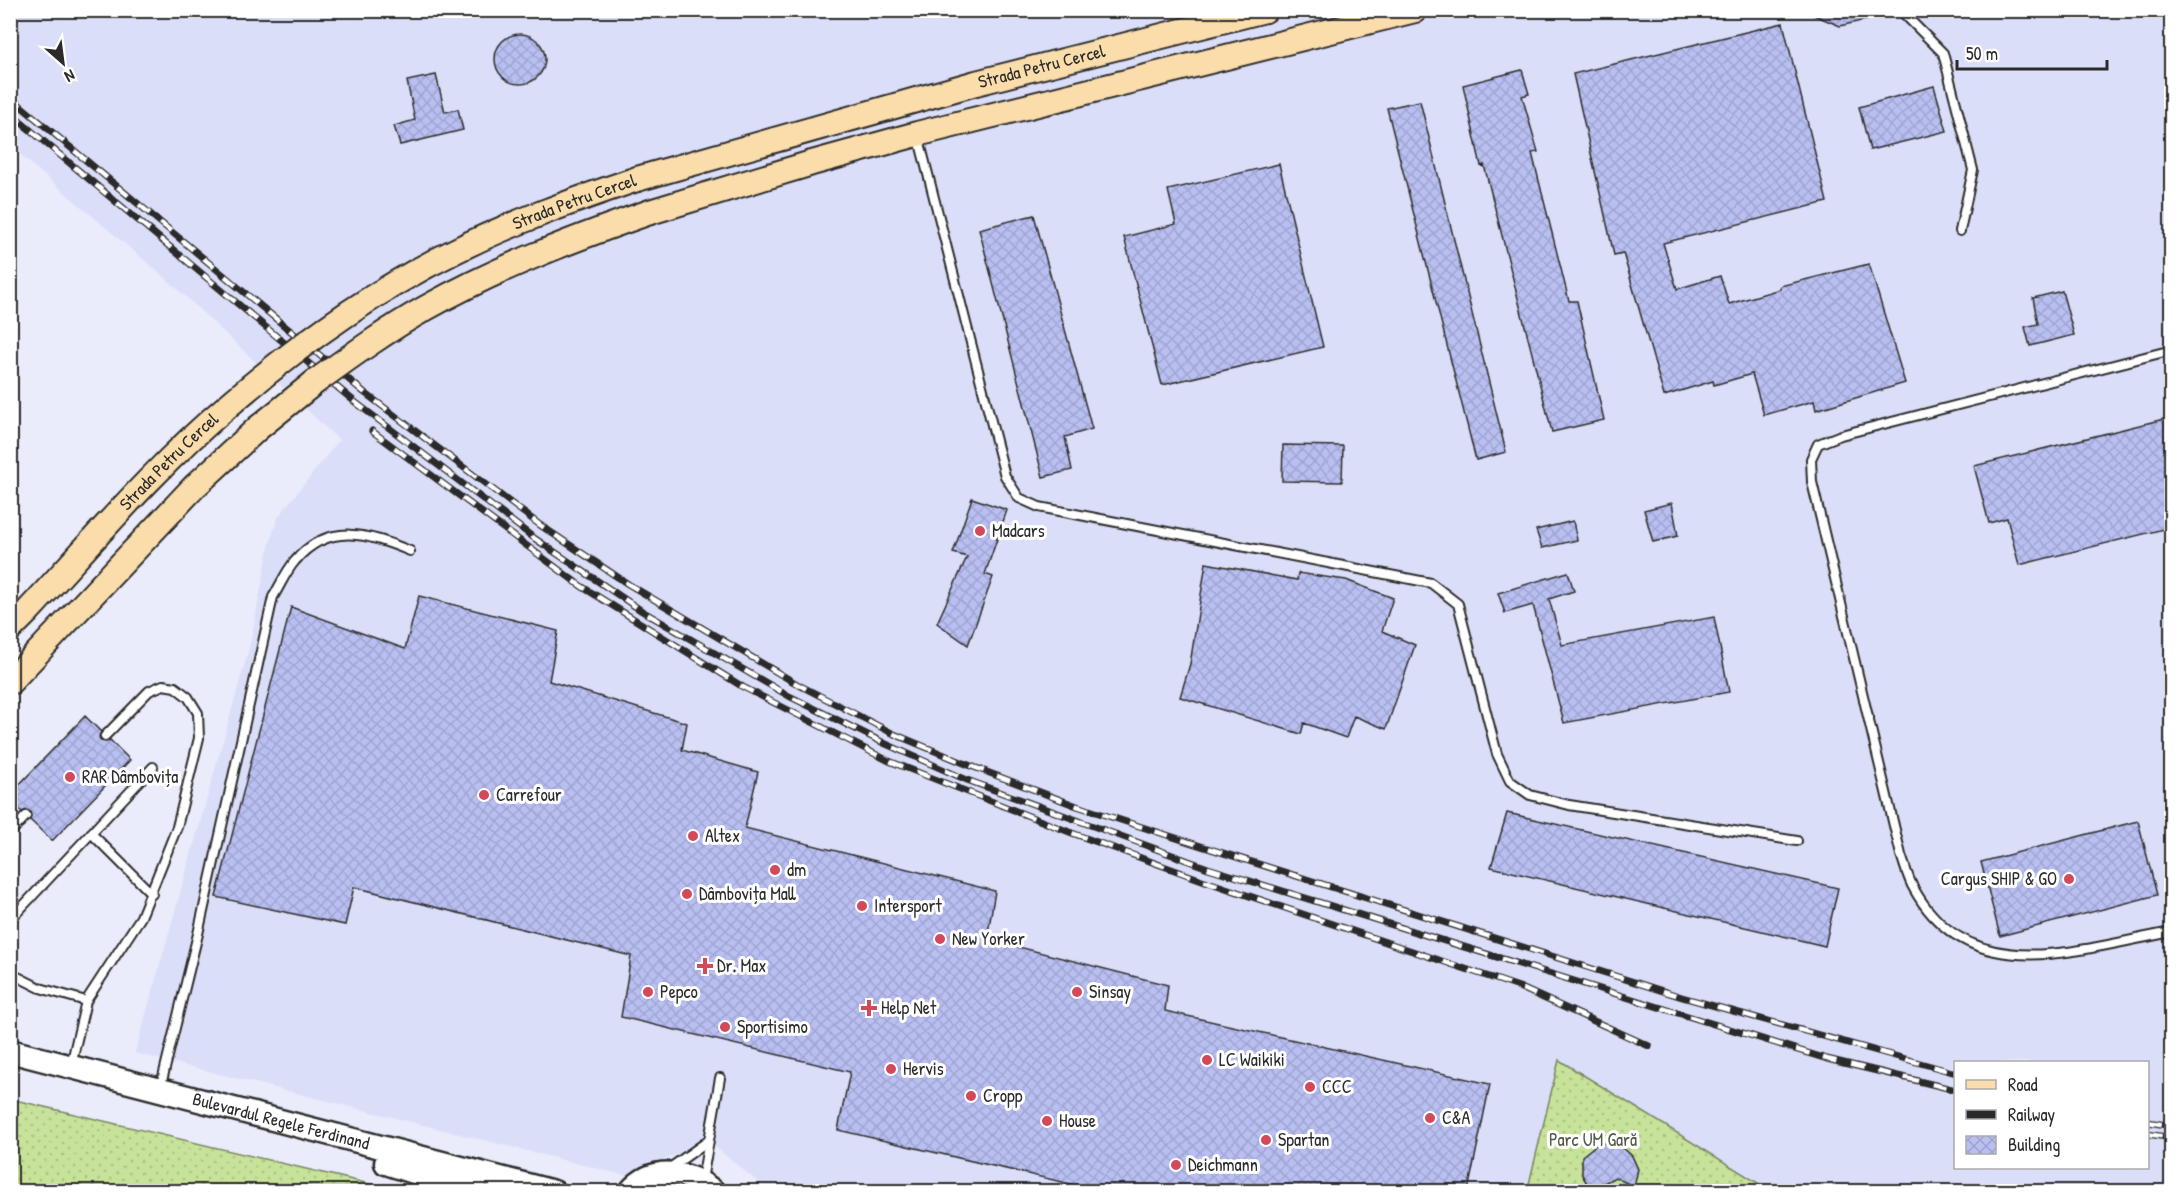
<svg xmlns="http://www.w3.org/2000/svg" width="2182" height="1202" font-family="'Patrick Hand',sans-serif">
	<defs>
		<pattern id="grass-dots" width="8" height="8" patternUnits="userSpaceOnUse" patternTransform="scale(1.5)"><rect width="8" height="8" fill="#c7e299"/><path d="M2 2h.1M6 6h.1" fill="none" stroke="#abc284" stroke-width="1.8" stroke-linecap="round"/></pattern>
		<pattern id="building-cross-hatch" width="8" height="8" patternUnits="userSpaceOnUse" patternTransform="scale(1.5)"><rect width="8" height="8" fill="#b9bff1"/><path d="M0 0l8 8M0 8l8-8" fill="none" stroke="#9fa4cf"/></pattern>
	</defs>
	<rect width="100%" height="100%" fill="#eaecfb"/>
	<filter id="ink" filterUnits="userSpaceOnUse"><feTurbulence type="fractalNoise" baseFrequency=".0167" numOctaves="2"/><feDisplacementMap in="SourceGraphic" scale="12" xChannelSelector="R" yChannelSelector="G"/><feConvolveMatrix kernelMatrix="1 2 1 2 8 2 1 2 1" color-interpolation-filters="sRGB"/></filter>
	<g filter="url(#ink)">
		<path fill="#dbdef8" fill-rule="evenodd" d="M11,11h2160v1180h-400l-212,-131 -32,131h-758l-61,-50 -81,35 -492,-123 115,-408 19,-99 9,-29 61,-77 -168,-157 -160,-136zM1956,1062h192v106h-192z"/>
		<path fill="url(#grass-dots)" stroke="#798662" stroke-width="1.5" d="M1559,1060l212,131 -244,1z
			M11,1099l367,87 3,5h-370z"/>
		<path fill="url(#building-cross-hatch)" stroke="#2b2b2b" stroke-width="1.5" d="M1802,10h76l1,7 -39,9z
			M1783,23l44,179 -164,41 14,46 43,-13 9,28 51,-15v-3l89,-22 36,119 -89,27 -2,-9 -50,14 -12,-41 -38,11 -1,-4 -49,15 -41,-143 -9,2 -41,-181z
			M495 59a25 25 0 1 1 50 0a25 25 0 1 1-50 0Z
			M1522,70l7,24 -7,2 16,56 -6,1 37,148h8l27,119 -52,12 -68,-267 -3,1 -18,-81z
			M436,75l9,37 13,-3 5,21 -63,15 -6,-19 21,-6 -8,-39z
			M1934,86l13,45 -77,19 -11,-43z
			M1420,101l86,351 -30,8 -89,-352z
			M1279,164l44,183 -161,38 -38,-148 52,-13 -8,-34z
			M1034,215l58,214 -27,8 7,33 -29,7 -64,-248z
			M2062,291l12,44 -44,11 -5,-19 13,-3 -5,-26z
			M2172,417v110l-153,38 -12,-47 -18,5 -15,-57z
			M1283,445l60,1 -1,36 -60,-1z
			M972,498l35,12 -22,64 8,3 -25,68 -31,-22 30,-66 -14,-4z
			M1672,503l6,33 -25,6 -9,-32z
			M1573,521l4,19 -35,8 -6,-18z
			M1206,563l91,17 1,-7 48,7 47,18 -11,33 33,14 -29,84 -32,-13 -8,22 -42,-15 -3,11 -121,-37 10,-33z
			M1568,572l6,19 -25,8 13,46 152,-28 15,75 -165,31 -31,-118 -28,8 -7,-20z
			M419,596l139,35 -9,50 138,42 -5,27 76,22 -13,56 250,63 -8,48 181,46 -3,26 325,73 -22,107h-367l-263,-61 12,-58 -229,-55 10,-61 -277,-69 -9,38 -129,-28 75,-290 114,42z
			M85,716l16,16 -2,5 2,4 5,1 4,-2 20,20 -78,81 -22,-21v-8l-3,-2 -5,2 -12,-11v-7z
			M1507,813l331,75 -13,58 -334,-79z
			M2138,821l19,74 -157,41 -19,-74z
			M1609,1142l13,5 10,9 6,13 -4,18 -19,-10 -24,13 -9,-15v-19l14,-11z"/>
		<g fill="none" stroke-linecap="round" stroke-linejoin="round">
			<g stroke="#2b2b2b" stroke-width="12">
				<path id="service" d="M1900,10l43,43 30,117 -13,61
					M918,135l87,341 14,22 20,9 392,76 27,21 39,150 13,27 20,14 39,10 228,36
					M10,833l16,-17
					M91,833l61,61
					M10,920l143,-153
					M2166,933c-89,17 -197,55 -252,-44 -6,-10 -9,-23 -13,-34l-89,-373 -1,-23 7,-15 23,-9 331,-85
					M10,973l30,15 46,13
					M71,1065l15,-64 55,-84 36,-90 22,-89 -1,-25 -10,-16 -13,-10 -12,-2 -14,6 -44,45
					M160,1089l38,-155 75,-337c7,-11 13,-26 22,-36 34,-40 73,-27 115,-10
					M670,1168l38,-27
					M702,1180l18,-102"/>
			</g>
			<g stroke="#2b2b2b" stroke-width="27">
				<g id="secondary">
					<path id="s1" d="M10,1051l544,141"/>
					<path d="M386,1163l90,29"/>
					<path d="M630,1192c23,-28 59,-21 84,0"/>
				</g>
			</g>
			<g stroke="#2b2b2b" stroke-width="28">
				<g id="primary">
					<path id="s2" d="M637,179l339,-96 289,-73"/>
					<path d="M650,212l162,-49 105,-29 498,-124"/>
					<path d="M10,629l17,-17"/>
					<path d="M10,682l184,-195 64,-59 57,-46"/>
				</g>
			</g>
			<use href="#service" stroke="#fff" stroke-width="8"/>
			<use href="#secondary" stroke="#fff" stroke-width="22"/>
			<use href="#primary" stroke="#faddab" stroke-width="24"/>
			<g stroke="#2b2b2b" stroke-width="7">
				<path id="rail" d="M10,97l355,296 175,132 88,59 169,100 97,50 77,32 106,40 124,40 481,151 274,76
					M10,113l345,289 179,136 108,73 147,85 97,48 81,36 241,88 619,191 129,31
					M372,431l209,155 162,101 146,74 183,72 130,47 317,107 130,59
					M2148,1122l24,4
					M2148,1134l24,4"/>
			</g>
			<use href="#rail" stroke="#fff" stroke-width="4.5" stroke-dasharray="14" stroke-linecap="butt"/>
			<g stroke="#2b2b2b" stroke-width="28" stroke-linecap="butt">
				<g id="primary-bridge">
					<path d="M315,382c36,-26 72,-52 111,-74 71,-40 147,-69 224,-96"/>
					<path id="s3" d="M27,612c66,-71 129,-146 203,-208 68,-59 144,-113 225,-153 58,-29 120,-51 182,-72"/>
				</g>
			</g>
			<use href="#primary-bridge" stroke="#faddab" stroke-width="24"/>
		</g>
	</g>
	<g fill="#d1495b" stroke="#fff" stroke-width="2">
		<circle cx="980" cy="531" r="6"/>
		<circle cx="70" cy="777" r="6"/>
		<circle cx="484" cy="795" r="6"/>
		<circle cx="693" cy="836" r="6"/>
		<circle cx="775" cy="870" r="6"/>
		<circle cx="2069" cy="879" r="6"/>
		<circle cx="687" cy="894" r="6"/>
		<circle cx="862" cy="906" r="6"/>
		<circle cx="940" cy="939" r="6"/>
		<path d="M702 957h6v6h6v6h-6v6h-6v-6h-6v-6h6z"/>
		<circle cx="648" cy="992" r="6"/>
		<circle cx="1077" cy="992" r="6"/>
		<path d="M866 999h6v6h6v6h-6v6h-6v-6h-6v-6h6z"/>
		<circle cx="725" cy="1027" r="6"/>
		<circle cx="1207" cy="1060" r="6"/>
		<circle cx="891" cy="1069" r="6"/>
		<circle cx="1310" cy="1087" r="6"/>
		<circle cx="971" cy="1096" r="6"/>
		<circle cx="1430" cy="1118" r="6"/>
		<circle cx="1047" cy="1121" r="6"/>
		<circle cx="1266" cy="1140" r="6"/>
		<circle cx="1176" cy="1165" r="6"/>
	</g>
	<g text-anchor="middle" stroke-width="6" stroke-linejoin="round" paint-order="stroke">
		<g font-size="18" fill="#2b2b2b" stroke="#fff">
			<text dy="6" stroke="none"><textPath href="#s2" startOffset="420">Strada Petru Cercel</textPath></text>
			<text dy="6" stroke="none"><textPath href="#s3" startOffset="693">Strada Petru Cercel</textPath></text>
			<text dy="6" stroke="none"><textPath href="#s3" startOffset="207">Strada Petru Cercel</textPath></text>
			<text dy="6" stroke="none"><textPath href="#s1" startOffset="280">Bulevardul Regele Ferdinand</textPath></text>
		</g>
		<g font-size="18" fill="#2b2b2b" stroke="#fff" text-anchor="start">
			<text x="992" y="537">Madcars</text>
			<text x="82" y="783">RAR Dâmbovița</text>
			<text x="496" y="801">Carrefour</text>
			<text x="705" y="842">Altex</text>
			<text x="787" y="876">dm</text>
			<text x="2057" y="885" text-anchor="end">Cargus SHIP &amp; GO</text>
			<text x="699" y="900">Dâmbovița Mall</text>
			<text x="874" y="912">Intersport</text>
			<text x="952" y="945">New Yorker</text>
			<text x="717" y="972">Dr. Max</text>
			<text x="660" y="998">Pepco</text>
			<text x="1089" y="998">Sinsay</text>
			<text x="881" y="1014">Help Net</text>
			<text x="737" y="1033">Sportisimo</text>
			<text x="1219" y="1066">LC Waikiki</text>
			<text x="903" y="1075">Hervis</text>
			<text x="1322" y="1093">CCC</text>
			<text x="983" y="1102">Cropp</text>
			<text x="1442" y="1124">C&amp;A</text>
			<text x="1059" y="1127">House</text>
			<text x="1278" y="1146">Spartan</text>
			<text x="1188" y="1171">Deichmann</text>
		</g>
		<g font-size="18" fill="#525946" stroke="#fff">
			<text x="1593" y="1146">Parc UM Gară</text>
		</g>
	</g>
	<rect width="2182" height="1202" fill="none" stroke="#fff" stroke-width="36"/>
	<rect x="18" y="18" width="2146" height="1166" fill="none" stroke="#2b2b2b" stroke-width="2" filter="url(#ink)"/>
	<rect x="1954" y="1061" width="195" height="108" fill="#ffffff" stroke="#aaaaaa" stroke-width="1.5"/>
	<rect x="1966" y="1080" width="30" height="9" fill="#faddab" stroke="#aaaaaa" stroke-width="1.5"/>
	<text x="2008" y="1091" font-size="18" fill="#2b2b2b">Road</text>
	<rect x="1966" y="1110" width="30" height="9" fill="#2b2b2b" stroke="#aaaaaa" stroke-width="1.5"/>
	<text x="2008" y="1121" font-size="18" fill="#2b2b2b">Railway</text>
	<rect x="1966" y="1136" width="30" height="18" fill="url(#building-cross-hatch)" stroke="#aaaaaa" stroke-width="1.5"/>
	<text x="2008" y="1151" font-size="18" fill="#2b2b2b">Building</text>
	<g transform="translate(63 63) rotate(152)" stroke="#ffffff" stroke-width="4.5" paint-order="stroke">
	<path d="M0-4.5L10 22L0 15L-10 22Z" fill="#2b2b2b"/>
	<text y="-9" font-size="16" font-weight="bold" text-anchor="middle" fill="#2b2b2b">N</text>
	</g>
	<path d="M1957 60v9h150v-9" fill="none" stroke="#2b2b2b" stroke-width="3"/>
	<text x="1966" y="60" font-size="18" fill="#2b2b2b" stroke="#ffffff" stroke-width="4.5" paint-order="stroke">50 m</text>
</svg>
